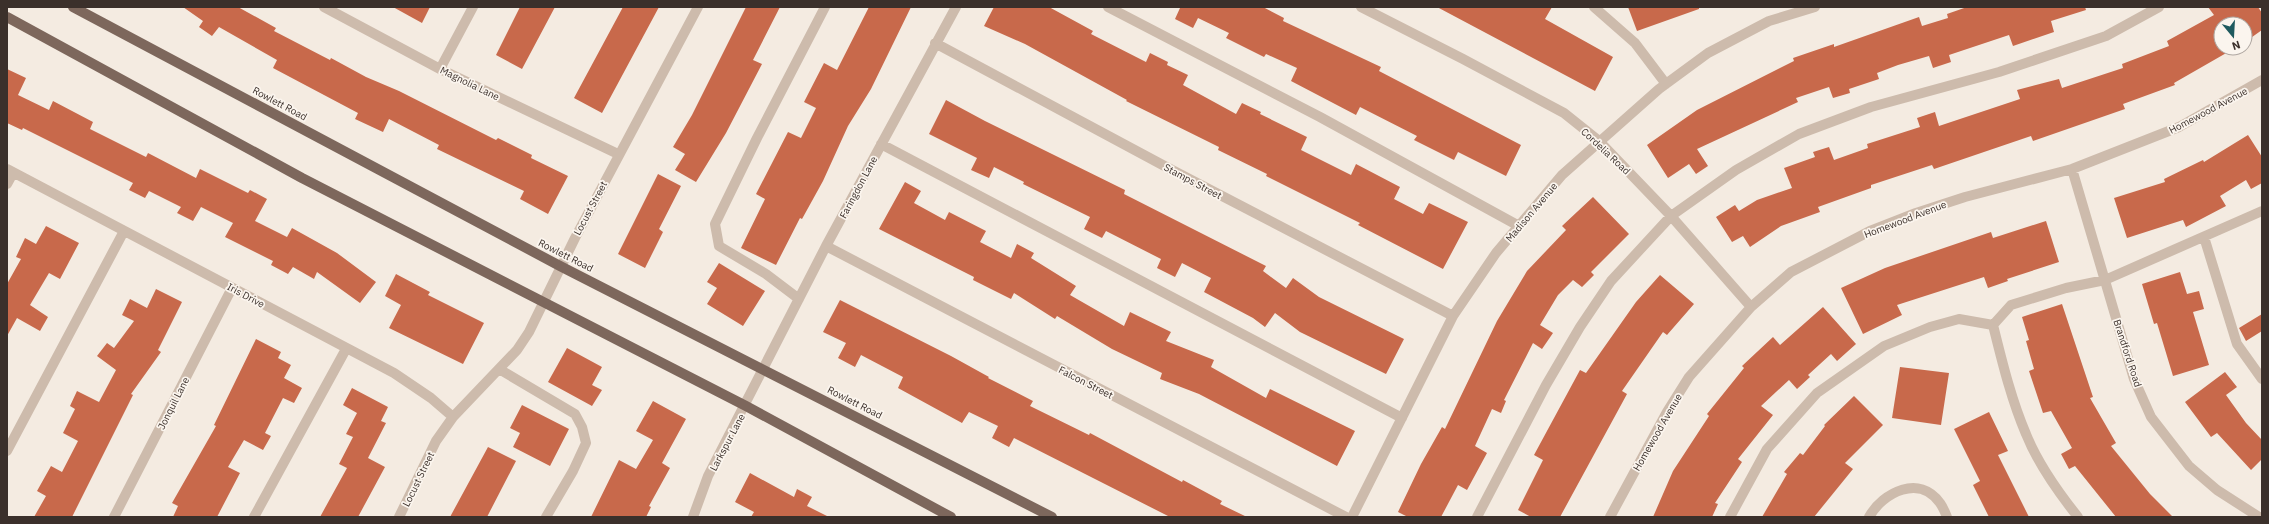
<svg xmlns="http://www.w3.org/2000/svg" width="2269" height="524" font-family="'IBM Plex Sans',sans-serif">
	<rect width="100%" height="100%" fill="#f4ebe1"/>
	<path fill="#c8694b" d="M183,7h55l38,21 -2,3 56,29 1,-2 35,19 33,14 97,49 2,-2 34,17 -1,3 37,18 -20,38 -28,-15 4,-8 -87,-42 2,-4 -50,-26 -6,13 -28,-13 3,-6 -85,-45 4,-8 -58,-33 -7,9 -13,-9 4,-6z
		M393,7h37l-8,16z
		M520,7h35l-33,62 -26,-14z
		M623,7h36l-57,106 -28,-15z
		M746,7h34l-27,53 9,4 -36,69 -30,49 -21,-12 10,-16 -12,-7 19,-32z
		M869,7h42l-40,82 -23,37 -25,55 -21,38 -2,-1 -24,47 -35,-17 24,-49 -9,-5 32,-62 13,6 15,-30 -12,-6 20,-39 13,7z
		M994,7h55l44,24 -2,3 55,28 4,-9 18,9 -1,3 21,10 -5,10 53,29 6,-11 19,9 -1,2 47,23 -6,13 50,25 5,-11 44,23 -6,12 29,15 6,-11 39,19 -25,47 -85,-44 2,-2 -94,-47 1,-2 -49,-24 1,-3 -93,-46 1,-1 -102,-56 -41,-18z
		M1177,7h86l21,11 -1,3 98,46 -2,4 142,74 -15,31 -48,-24 -4,8 -40,-20 3,-4 -57,-29 -4,8 -65,-34 6,-13 -31,-14 -2,3 -38,-19 3,-5 -31,-15 -5,10 -18,-9 5,-11z
		M1437,7h115l-7,12 68,38 -18,34z
		M1628,7h71v2l-62,22z
		M1967,7h118l1,3 -35,11 3,11 -41,14 -4,-11 -60,20 2,7 -18,6 -4,-12 -31,9 -21,8 2,6 -30,10 1,4 -17,5 -4,-11 -33,11 2,4 -101,47 11,17 -12,8 -7,-10 -21,14 -21,-33 50,-35 97,-49 -1,-3 41,-14v3l85,-30 3,9 26,-8 -1,-4z
		M2208,7h50l4,6v17l-17,12v-18h-24v24h14l-61,35 1,2 -52,19 2,5 -92,32 -2,-5 -97,33 -2,-4 -61,20v3l-53,19 2,5 -39,14 -31,21 -7,-11 -11,6 -16,-25 19,-12 4,6 18,-11 35,-12 -8,-20 31,-11 -2,-5 16,-5 5,13 34,-12 -1,-4 53,-17 -3,-9 18,-6 4,14 81,-27 -3,-9 42,-11 3,9 61,-20 -1,-4 47,-18 -2,-5 47,-26z
		M7,69l19,9 -8,17 31,15 4,-9 40,21 -3,7 56,28 2,-4 48,25 4,-9 48,24 2,-3 17,9 -12,22 32,16 5,-9 45,25 39,29 -16,21 -43,-31 -3,7 -21,-12 -5,7 -17,-9 2,-4 -48,-24 8,-14 -32,-16 -8,14 -16,-8 4,-6 -32,-16 -4,7 -16,-8 4,-7 -110,-55 -1,2 -15,-7z
		M946,100l39,21 140,69 -1,4 142,72 -3,5 23,17 7,-10 26,19 85,42 -18,35 -86,-42 -25,-19 -10,14 -12,-9 -49,-26 7,-14 -29,-15 -7,14 -18,-9 4,-9 -55,-28 -4,7 -18,-9 6,-12 -67,-33 1,-2 -30,-15 -5,11 -18,-8 6,-12 -48,-24z
		M2248,135l14,22v26l-11,6 -5,-9 -26,16 6,10 -40,21 -3,-7 -56,18 -13,-40 51,-16 -1,-3 39,-19 1,2z
		M658,174l23,12 -22,43 4,3 -18,36 -27,-14z
		M905,182l16,9 -7,12 31,17 4,-8 37,19 -6,11 31,16 6,-14 17,9 -3,5 45,28 -6,9 54,31 6,-14 41,20 -5,9 48,19 -3,7 55,31 4,-9 85,42 -18,35 -138,-72 -39,-15 2,-6 -50,-24 -55,-33 -2,3 -41,-26 -3,6 -38,-19 1,-3 -95,-48z
		M1593,197l36,37 -38,38 3,3 -12,12 -9,-7 -15,15 -18,30 13,8 -11,16 -9,-6 -29,57 2,1 -5,12 -9,-4 -17,37 12,7 -20,37 -9,-5 -17,32h-33l-10,-5 23,-48 21,-37 3,2 52,-108 30,-50 39,-41 -4,-4z
		M2046,221l13,41 -52,17 1,2 -20,7 -4,-11 -87,28 5,10 -39,19 -22,-46 44,-20 106,-36 2,6z
		M46,226l33,17 -19,36 -11,-6 -19,32 18,12 -8,14 -23,-13 -10,18v-52l14,-25 -5,-2 9,-19 11,6z
		M719,263l46,28 -22,35 -36,-22 10,-16 -10,-6z
		M2180,272l7,22 12,-3 5,18 -11,3 16,53 -36,11 -16,-53 -3,1 -12,-40z
		M396,274l34,18 -2,3 56,28 -21,41 -74,-36 12,-23 -16,-9z
		M1660,275l34,29 -27,31 -4,-3 -41,59 5,3 -67,123h-29l-13,-7 25,-50 -9,-5 46,-85 6,3 50,-71z
		M156,289l26,13 -24,48 3,2 -30,42 2,1 -61,122h-38l12,-21 -9,-5 14,-25 11,6 16,-31 -15,-8 12,-24 -5,-3 7,-15 22,11 17,-32 -19,-14 10,-13 7,5 20,-27 -12,-6 8,-16 17,9z
		M840,300l111,56 38,21 -1,1 45,23 -3,5 59,29 1,-2 92,49 1,-2 39,21 -2,3 27,13h-77l-156,-79 -5,9 -17,-9 6,-12 -29,-14 -7,11 -64,-35 5,-11 -42,-22 -6,12 -17,-9 8,-15 -23,-11z
		M2062,304l31,93 -3,1 26,45 -5,3 39,48 23,23h-57l-41,-51 -6,3 -8,-15 11,-6 -21,-37 -8,2 -14,-42 5,-2 -8,-28 3,-1 -7,-23z
		M1823,307l33,37 -19,17 -6,-7 -23,21 2,2 -13,12 -8,-9 -28,26 12,9 -35,44 4,3 -27,41 3,1 -6,13h-59l20,-46 36,-55 -2,-2 37,-46 -2,-2 31,-29 7,8z
		M2262,314v17l-16,10 -7,-13z
		M256,339l25,13 -3,6 13,7 -7,13 18,10 -8,15 -11,-5 -18,35 6,3 -8,14 -19,-10 -16,27 12,6 -23,44h-44l5,-11 -6,-3 44,-77 -2,-1z
		M567,348l35,19 -10,18 10,5 -10,16 -44,-24z
		M1900,367l49,6 -8,52 -49,-7z
		M2225,372l12,15 -11,8 20,28 16,17v19l-11,11 -34,-37 -6,4 -26,-35z
		M352,388l36,19 -7,14 5,2 -18,35 17,9 -27,50h-38l27,-49 -8,-4 14,-27 -7,-3 11,-21 -14,-8z
		M1854,396l29,29 -38,38 8,6 -39,48h-52l25,-43 -3,-2 16,-19 3,2 22,-29 -1,-1z
		M653,401l33,18 -24,44 8,5 -21,38 2,1 -5,10h-55l28,-57 17,9 17,-29 -17,-9z
		M522,405l47,24 -19,37 -37,-19 7,-14 -10,-5z
		M1989,412l19,39 -10,4 31,62h-40l-16,-32 7,-4 -26,-52z
		M488,447l28,14 -29,56h-37z
		M750,473l44,24 3,-8 15,8 -5,9 22,11h-78l3,-5 -19,-10z"/>
	<g fill="none" stroke-linecap="round" stroke-linejoin="round">
		<path stroke="#cdbbac" stroke-width="10" d="M324,7l116,62 178,85
			M1108,7l212,110 199,109
			M1361,7l102,52 101,54 35,28 72,75 80,91
			M1594,7l41,36 31,41
			M935,43l237,127 281,146
			M440,69l33,-62
			M881,144l521,274
			M7,169l387,204 37,25 22,19
			M2072,169l62,210 17,38 38,49 28,24 42,27
			M7,184l6,-11
			M2204,237l33,107 25,35
			M826,246l520,271
			M799,299l-33,-25 -47,-28 -4,-22 42,-86 68,-131
			M1993,325l18,-20 55,-17 39,-8 157,-69
			M1993,325c9,36 18,74 33,109 12,30 32,58 52,83
			M499,369l76,45 7,13 4,16 -13,28 -27,46
			M7,451l117,-220
			M114,517l118,-229
			M254,517l92,-168
			M399,517l37,-76 17,-24 64,-67 12,-18 46,-94 123,-231
			M693,517l15,-41 118,-230 130,-239
			M1352,517l101,-201 43,-63 66,-78 97,-86 49,-36 61,-32 46,-14
			M1477,517l69,-132 34,-58 31,-46 60,-65 65,-46 63,-36 72,-27 128,-35 107,-36 53,-29
			M1610,517l57,-105 22,-35 62,-70 40,-35 79,-41 46,-18 49,-16 107,-28 107,-42 83,-47
			M1730,517l37,-68 50,-56 67,-47 46,-19 29,-8 34,6
			M1869,517c14,-25 51,-43 71,-14 3,4 5,9 7,14"/>
		<path stroke="#7d675c" stroke-width="10" d="M73,7l487,259 492,251
			M7,17l295,161 444,228 205,111"/>
	</g>
	<g text-anchor="middle" stroke-width="3.5" stroke-linejoin="round" paint-order="stroke">
		<g font-size="10" fill="#3b302b" stroke="#fbf5ee">
			<text transform="translate(470 83) rotate(26)" y="4">Magnolia Lane</text>
			<text transform="translate(280 103) rotate(28)" y="4">Rowlett Road</text>
			<text transform="translate(2208 110) rotate(-28)" y="4">Homewood Avenue</text>
			<text transform="translate(1606 151) rotate(43)" y="4">Cordelia Road</text>
			<text transform="translate(1193 181) rotate(28)" y="4">Stamps Street</text>
			<text transform="translate(858 187) rotate(-62)" y="4">Faringdon Lane</text>
			<text transform="translate(590 208) rotate(-62)" y="4">Locust Street</text>
			<text transform="translate(1531 212) rotate(-50)" y="4">Madison Avenue</text>
			<text transform="translate(1905 219) rotate(-21)" y="4">Homewood Avenue</text>
			<text transform="translate(566 255) rotate(27)" y="4">Rowlett Road</text>
			<text transform="translate(246 295) rotate(28)" y="4">Iris Drive</text>
			<text transform="translate(2128 353) rotate(72)" y="4">Brandford Road</text>
			<text transform="translate(1086 382) rotate(27)" y="4">Falcon Street</text>
			<text transform="translate(855 402) rotate(27)" y="4">Rowlett Road</text>
			<text transform="translate(173 403) rotate(-63)" y="4">Jonquil Lane</text>
			<text transform="translate(1657 432) rotate(-60)" y="4">Homewood Avenue</text>
			<text transform="translate(727 442) rotate(-62)" y="4">Larkspur Lane</text>
			<text transform="translate(418 479) rotate(-64)" y="4">Locust Street</text>
		</g>
	</g>
	<rect width="2269" height="524" fill="none" stroke="#3b302b" stroke-width="16"/>
	<g transform="translate(2233 36) rotate(162)"><circle r="19" fill="#fbf5ee" stroke="#aea6a0"/>
	<path d="M0-3L7 15L0 10L-7 15Z" fill="#1f5a5e"/>
	<text y="-6" font-size="11" font-weight="bold" text-anchor="middle" fill="#3b302b">N</text>
	</g>
</svg>
